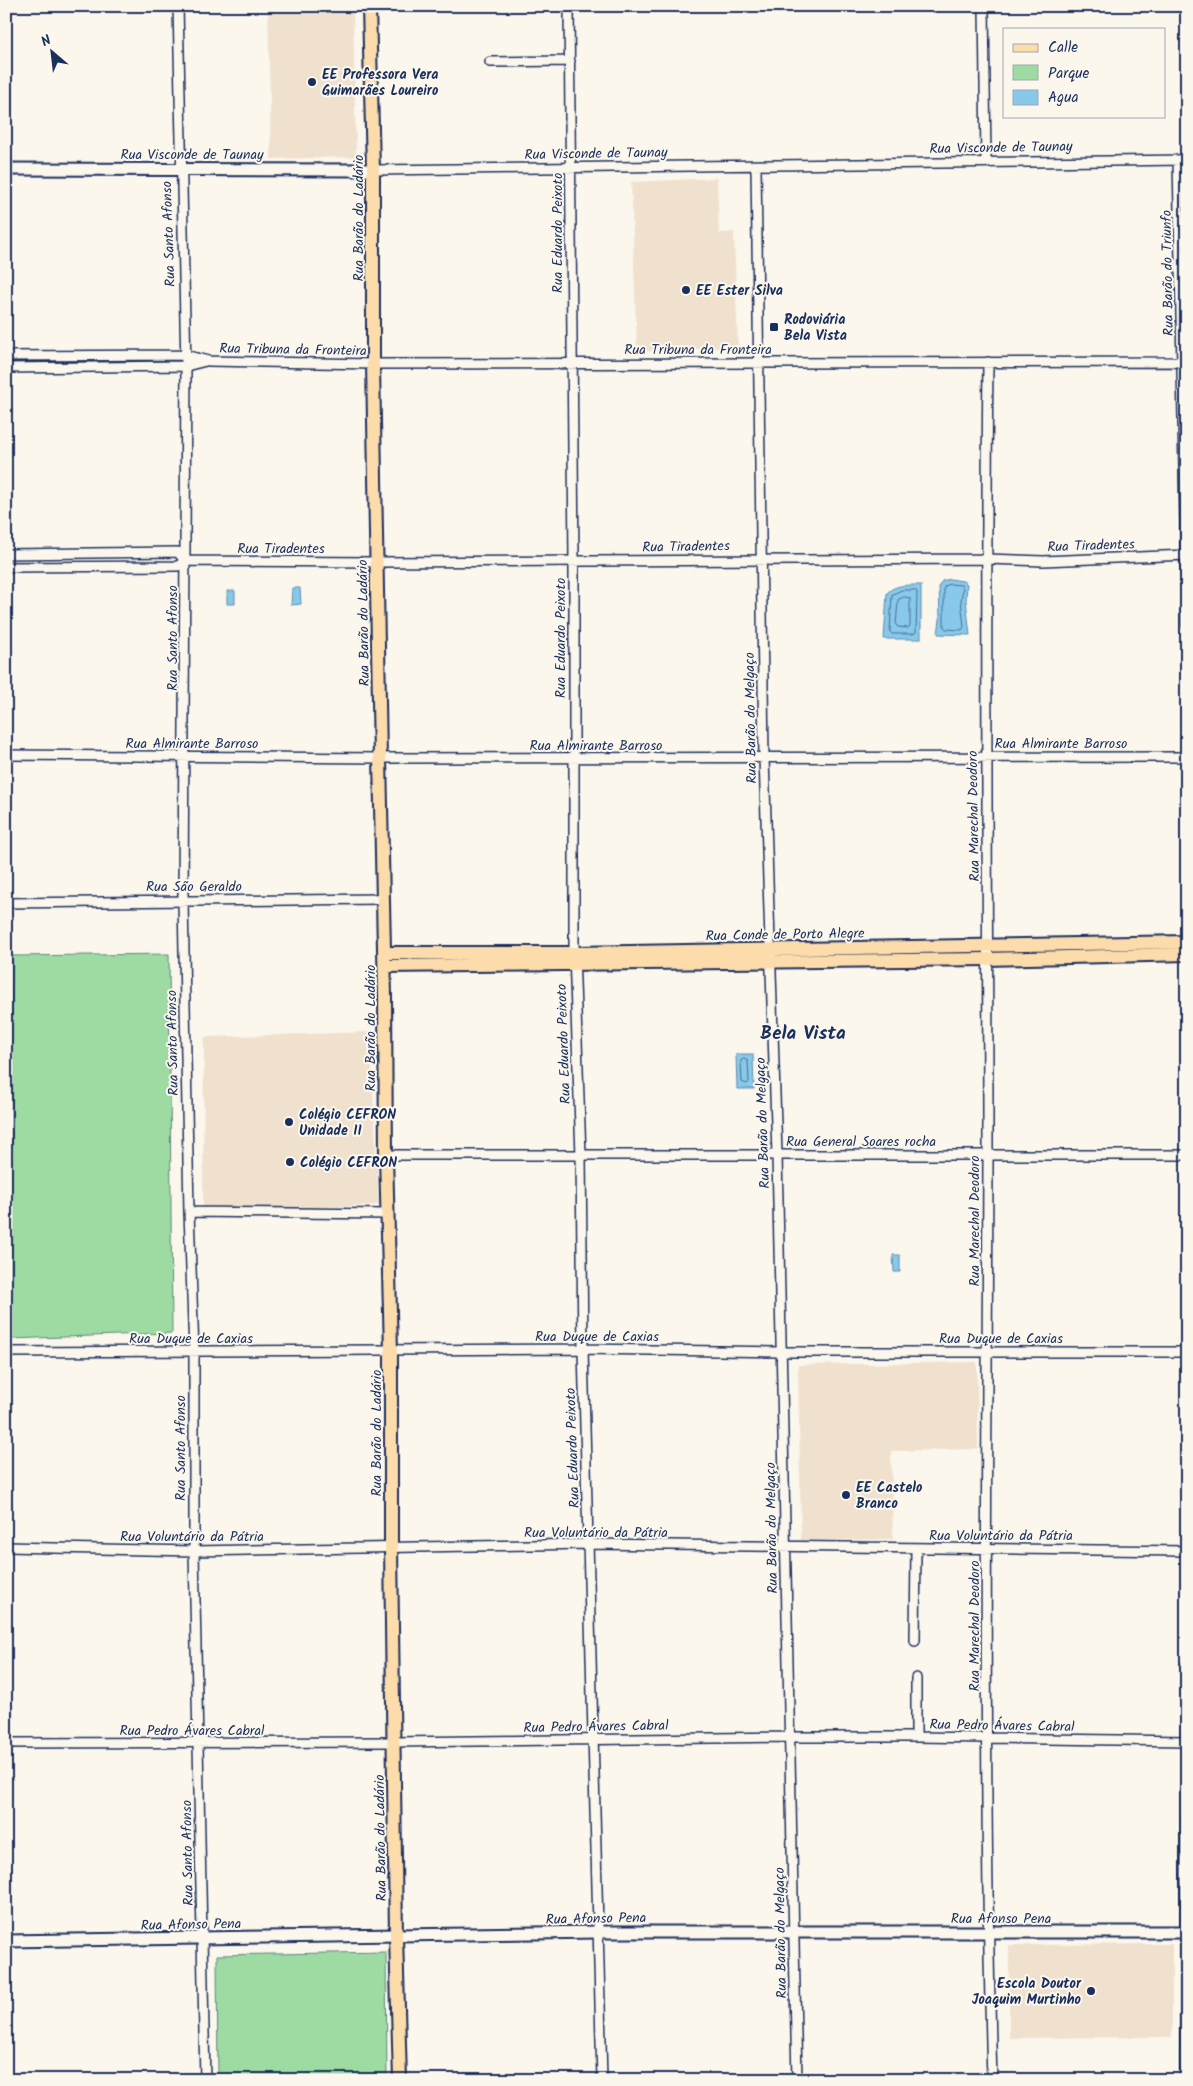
<svg xmlns="http://www.w3.org/2000/svg" width="1193" height="2086" font-family="Kalam,sans-serif">
	<rect width="100%" height="100%" fill="#fbf7ec"/>
	<filter id="ink" filterUnits="userSpaceOnUse"><feTurbulence type="fractalNoise" baseFrequency=".02" numOctaves="2"/><feDisplacementMap in="SourceGraphic" scale="10" xChannelSelector="R" yChannelSelector="G"/><feConvolveMatrix kernelMatrix="1 2 1 2 8 2 1 2 1" color-interpolation-filters="sRGB"/></filter>
	<g filter="url(#ink)">
		<path fill="#f0e1ce" d="M268,6h85l3,151 -85,2z
			M717,178l2,55 15,-1 4,115 -101,5 -6,-170z
			M370,1032l9,173 -176,6 1,-174z
			M977,1362l1,87 -87,2 2,88 -92,2 -3,-176z
			M1172,1944v93l-163,1v-93z"/>
		<path fill="#9edba3" stroke="#5c8580" d="M169,954l3,379 -162,6 2,-383z
			M386,1952l1,128h-169l-1,-125z"/>
		<path fill="#88c9e9" stroke="#5c8bb1" d="M950,579l13,2 4,3 -1,16 4,35 -32,-1 2,-14 -1,-34 3,-5z
			M921,585v54h-37l3,-46c8,-9 22,-8 34,-8z
			M292,588h8l1,16 -10,1z
			M227,591h8v13h-8z
			M736,1054h17l1,35h-17z
			M893,1255h7v17h-6z"/>
		<g fill="none" stroke-linecap="round" stroke-linejoin="round">
			<path stroke="#476d96" stroke-width="1" d="M950,584l11,1 2,3 -2,12 3,27 -2,3 -16,-1 -2,-2v-40z
				M902,590h13l2,2 -1,40 -2,2h-22l-2,-2 2,-37z
				M904,597l6,1v28l-2,2 -10,-1 -2,-2 2,-25z
				M744,1059l4,2 1,21 -2,2 -5,-2 -1,-21z"/>
			<g stroke="#1b2f5e" stroke-width="12">
				<path id="street" d="M178,6l8,360 -3,534 6,312 5,140v199l11,529
					M569,6l5,555v392l7,203 2,193 19,731
					M984,6l2,155
					M490,62l80,-1
					M1178,160l9,466
					M756,166l8,592 13,397 20,925
					M373,170l814,-10
					M6,356l179,-1 24,6 164,3 814,-2
					M988,362c-3,265 0,530 0,794 -1,308 -5,616 4,924
					M6,368l180,-2 20,-5
					M6,554l172,-2 7,9
					M6,567l172,-1 7,-5 192,1 609,-3 57,2 144,-6
					M6,755l374,3 807,-1
					M6,903l376,-4
					M386,1155h801
					M189,1212l198,2
					M6,1352l577,-3 197,3h407
					M6,1547l188,4 394,-7 599,7
					M915,1641l1,-92
					M916,1678v59
					M6,1743l388,-1 397,-5h125l271,4
					M1185,2080l2,-415"/>
			</g>
			<g stroke="#1b2f5e" stroke-width="15">
				<path id="secondary" d="M6,169l367,1
					M6,1941l591,-9h590"/>
			</g>
			<g stroke="#1b2f5e" stroke-width="16">
				<path id="primary" d="M369,6l4,164v194l7,394 5,239 1,158 5,196v196l5,389 4,144
					M385,953h189l613,-11
					M385,966l603,-7 199,-5"/>
			</g>
			<use href="#street" stroke="#fbf7ec" stroke-width="9"/>
			<use href="#secondary" stroke="#fbf7ec" stroke-width="11"/>
			<use href="#primary" stroke="#fddcac" stroke-width="12"/>
		</g>
	</g>
	<g fill="#1b2f5e" stroke="#fbf7ec" stroke-width="2">
		<circle cx="312" cy="82" r="5"/>
		<circle cx="686" cy="290" r="5"/>
		<rect x="769" y="322" width="10" height="10" rx="2.5"/>
		<circle cx="289" cy="1122" r="5"/>
		<circle cx="290" cy="1162" r="5"/>
		<circle cx="846" cy="1495" r="5"/>
		<circle cx="1091" cy="1991" r="5"/>
	</g>
	<g text-anchor="middle" stroke-width="4" stroke-linejoin="round" paint-order="stroke">
		<g font-size="14" font-weight="bold" fill="#1b2f5e" stroke="#fbf7ec" text-anchor="start">
			<text x="322" y="79">EE Professora Vera<tspan x="322" dy="16">Guimarães Loureiro</tspan></text>
			<text x="696" y="295">EE Ester Silva</text>
			<text x="784" y="324">Rodoviária<tspan x="784" dy="16">Bela Vista</tspan></text>
			<text x="299" y="1119">Colégio CEFRON<tspan x="299" dy="16">Unidade II</tspan></text>
			<text x="300" y="1167">Colégio CEFRON</text>
			<text x="856" y="1492">EE Castelo<tspan x="856" dy="16">Branco</tspan></text>
			<text x="1081" y="1988" text-anchor="end">Escola Doutor<tspan x="1081" dy="16">Joaquim Murtinho</tspan></text>
		</g>
		<g font-size="14" fill="#1b2f5e" stroke="#fbf7ec">
			<text transform="translate(1001 147) rotate(-1)" y="5">Rua Visconde de Taunay</text>
			<text transform="translate(596 153) rotate(-1)" y="5">Rua Visconde de Taunay</text>
			<text x="192" y="159">Rua Visconde de Taunay</text>
			<text transform="translate(358 218) rotate(-90)" y="5">Rua Barão do Ladário</text>
			<text transform="translate(557 233) rotate(-90)" y="5">Rua Eduardo Peixoto</text>
			<text transform="translate(168 234) rotate(-92)" y="5">Rua Santo Afonso</text>
			<text transform="translate(1167 273) rotate(-91)" y="5">Rua Barão do Triunfo</text>
			<text transform="translate(293 349) rotate(1)" y="5">Rua Tribuna da Fronteira</text>
			<text x="698" y="354">Rua Tribuna da Fronteira</text>
			<text transform="translate(1091 545) rotate(-2)" y="5">Rua Tiradentes</text>
			<text transform="translate(686 546) rotate(-1)" y="5">Rua Tiradentes</text>
			<text x="281" y="553">Rua Tiradentes</text>
			<text transform="translate(363 623) rotate(-91)" y="5">Rua Barão do Ladário</text>
			<text transform="translate(172 638) rotate(-90)" y="5">Rua Santo Afonso</text>
			<text transform="translate(560 638) rotate(-90)" y="5">Rua Eduardo Peixoto</text>
			<text transform="translate(750 718) rotate(-91)" y="5">Rua Barão do Melgaço</text>
			<text x="192" y="748">Rua Almirante Barroso</text>
			<text x="1061" y="748">Rua Almirante Barroso</text>
			<text x="596" y="750">Rua Almirante Barroso</text>
			<text transform="translate(973 816) rotate(-91)" y="5">Rua Marechal Deodoro</text>
			<text x="194" y="891">Rua São Geraldo</text>
			<text transform="translate(785 934) rotate(-1)" y="5">Rua Conde de Porto Alegre</text>
			<text transform="translate(370 1028) rotate(-90)" y="5">Rua Barão do Ladário</text>
			<text transform="translate(172 1043) rotate(-91)" y="5">Rua Santo Afonso</text>
			<text transform="translate(563 1044) rotate(-92)" y="5">Rua Eduardo Peixoto</text>
			<text transform="translate(762 1123) rotate(-92)" y="5">Rua Barão do Melgaço</text>
			<text x="861" y="1146">Rua General Soares rocha</text>
			<text transform="translate(974 1221) rotate(-90)" y="5">Rua Marechal Deodoro</text>
			<text x="597" y="1341">Rua Duque de Caxias</text>
			<text x="191" y="1343">Rua Duque de Caxias</text>
			<text x="1001" y="1343">Rua Duque de Caxias</text>
			<text transform="translate(376 1433) rotate(-90)" y="5">Rua Barão do Ladário</text>
			<text transform="translate(180 1448) rotate(-90)" y="5">Rua Santo Afonso</text>
			<text transform="translate(572 1448) rotate(-92)" y="5">Rua Eduardo Peixoto</text>
			<text transform="translate(771 1528) rotate(-91)" y="5">Rua Barão do Melgaço</text>
			<text x="596" y="1537">Rua Voluntário da Pátria</text>
			<text x="1001" y="1540">Rua Voluntário da Pátria</text>
			<text x="192" y="1541">Rua Voluntário da Pátria</text>
			<text transform="translate(974 1626) rotate(-90)" y="5">Rua Marechal Deodoro</text>
			<text transform="translate(1002 1725) rotate(1)" y="5">Rua Pedro Ávares Cabral</text>
			<text transform="translate(596 1726) rotate(-1)" y="5">Rua Pedro Ávares Cabral</text>
			<text x="192" y="1735">Rua Pedro Ávares Cabral</text>
			<text transform="translate(380 1838) rotate(-91)" y="5">Rua Barão do Ladário</text>
			<text transform="translate(187 1853) rotate(-91)" y="5">Rua Santo Afonso</text>
			<text transform="translate(596 1918) rotate(-1)" y="5">Rua Afonso Pena</text>
			<text x="1001" y="1923">Rua Afonso Pena</text>
			<text transform="translate(191 1924) rotate(-1)" y="5">Rua Afonso Pena</text>
			<text transform="translate(780 1933) rotate(-91)" y="5">Rua Barão do Melgaço</text>
		</g>
		<g font-size="19" font-weight="bold" fill="#1b2f5e" stroke="#fbf7ec">
			<text x="803" y="1039">Bela Vista</text>
		</g>
	</g>
	<rect width="1193" height="2086" fill="none" stroke="#fbf7ec" stroke-width="25"/>
	<rect x="12" y="12" width="1168" height="2061" fill="none" stroke="#1b2f5e" stroke-width="2" filter="url(#ink)"/>
	<rect x="1003" y="28" width="162" height="90" fill="#fbf7ec" stroke="#a1a7b3"/>
	<rect x="1013" y="44" width="25" height="8" fill="#fddcac" stroke="#a1a7b3"/>
	<text x="1048" y="52" font-size="15" fill="#1b2f5e">Calle</text>
	<rect x="1013" y="65" width="25" height="15" fill="#9edba3" stroke="#a1a7b3"/>
	<text x="1048" y="78" font-size="15" fill="#1b2f5e">Parque</text>
	<rect x="1013" y="90" width="25" height="15" fill="#88c9e9" stroke="#a1a7b3"/>
	<text x="1048" y="102" font-size="15" fill="#1b2f5e">Agua</text>
	<g transform="translate(52 52) rotate(332)" stroke="#fbf7ec" stroke-width="4" paint-order="stroke">
	<path d="M0-4L9 19L0 12L-9 19Z" fill="#1b2f5e"/>
	<text y="-8" font-size="14" font-weight="bold" text-anchor="middle" fill="#1b2f5e">N</text>
	</g>
</svg>
